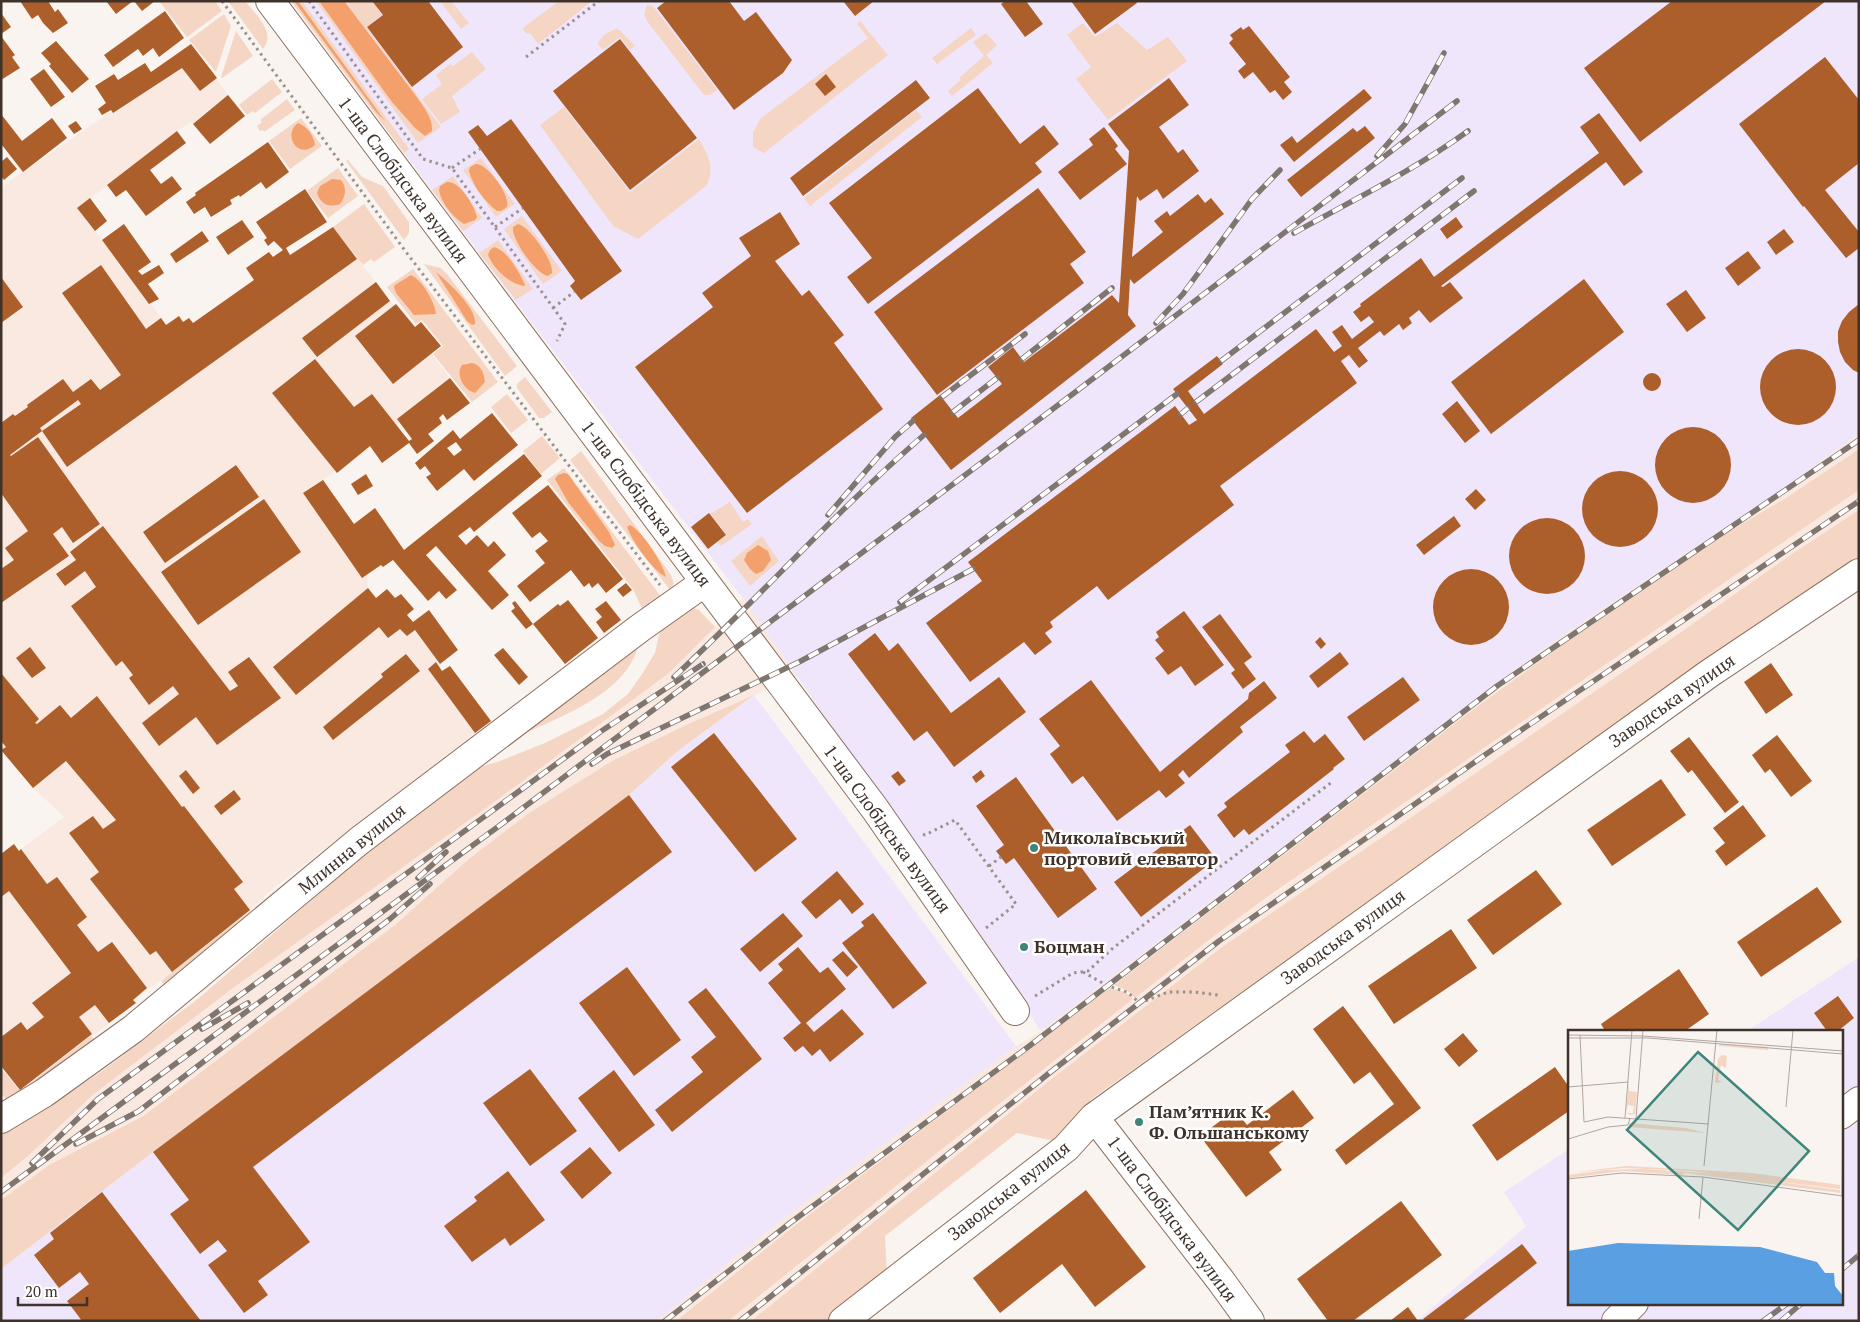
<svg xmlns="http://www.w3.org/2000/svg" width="1860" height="1322" font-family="'PT Serif',serif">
	<rect width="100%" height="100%" fill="#faf4f0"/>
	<path fill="#fae9e0" d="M199,55l29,40 -35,29 -2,-2 -14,9 -99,77 97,128 79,-56 79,-53 61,78 2,-1 19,23 6,-5 20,24 -9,8 18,24 -53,41 2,3 -2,3 -60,48 -2,-2 -12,9 58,85 -14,9 1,14 39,48 8,-6 23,31 -2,2 6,8 8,-5 41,55 -220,169 -21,20 -78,62 -39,28 3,3 -116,87 -19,-24v-202l63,-47 -31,-29 -32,-38v-563l111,-76 2,2 68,-45z
		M1859,433v16l-73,49 -53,31 -168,114 -51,37 -721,547 -117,94h-20l128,-104 232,-171 25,-15 468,-357 54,-39 230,-153z
		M1859,490v20l-64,43 -124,86 -449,308 -173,134 -298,240h-23l214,-172 272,-213 191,-135z
		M779,561l69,93 -164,72 -72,35 -83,52 -59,45 -75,67 -253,191 -93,49 -48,35v-22l28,-23 65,-61 139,-106 256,-182 180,-133z"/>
	<path fill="#f0e6fc" d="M291,1h1568v432l-66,49 -230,153 -54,39 -468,357 -293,-426 -243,-317z
		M754,695l262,351 -232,172 -128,103h-655v-52l152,-117 476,-357 50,-45z
		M1859,957v364h-469l18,-14 10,13 108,-94 -22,-34 65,-43v154h272v-272h-94z"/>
	<path fill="#f5d5c3" d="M159,1h56l7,10 -35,26z
		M228,1h17c10,13 32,32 18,48z
		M291,1h11l107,148 -5,4z
		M316,1h30l10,12 -9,-12h25l10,14 -16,12 75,100 -23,16z
		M440,1h11l18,22 -8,6z
		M559,1h33l-54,43 -8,-11 -3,1 -4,-4 1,-3z
		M647,5l6,1 64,84 -7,5h-6l-57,-74 -3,-7z
		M224,14l7,12 -15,46 -27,-32z
		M860,21l28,34 -124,98 -11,-6v-15l8,-14 107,-80 -11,-14z
		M1083,23l12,14 22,-14 30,27 21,-13 19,24 -79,59 -32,-41 15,-12 -24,-32z
		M971,28l5,7 -39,29 -5,-6z
		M616,29l4,1 15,16 -5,4 -10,-13 -17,13 -5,-6c3,-8 9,-12 18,-15z
		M236,31l17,25 -31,22 -1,-1z
		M986,33l11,12 -11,10 7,8 -41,33 -4,-5 13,-11 -2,-2 25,-22 -11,-14z
		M472,52l14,17 -34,27 8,16 -19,12 -19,-25 20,-15 -6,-9 14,-11 3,2z
		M272,79l10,13 -27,21 -2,-2 -6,4 -8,-10z
		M287,99l8,11 -31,22 -1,-2 -3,1 -3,-5 5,-4 -2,-2z
		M564,107l66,85 69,-53c9,16 17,30 7,47l-68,53 -25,-13 -73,-101z
		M916,110l6,7 -112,89 -6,-8z
		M301,118l21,28 -32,23 -21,-28z
		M481,158l34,46 -19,13 -33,-47z
		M348,160l14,17 21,9 26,36v11l-5,7 -58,-79z
		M338,168l20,28 -30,22 -21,-27z
		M453,176l29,42 -19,13 -31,-41z
		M364,204l31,43 -21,15 -3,-3 -8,6 -30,-38z
		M522,216l40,55 -19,13 -39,-55z
		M498,240l35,49 -17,11 -37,-47z
		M424,264l17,4 6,6 70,92 -12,10z
		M413,269l85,113 -26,20 -39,-48 10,-8 -21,-26 -6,4 -29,-37z
		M525,377l27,35 -8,6h-5l-22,-30v-4z
		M507,394l21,26 -17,13 -20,-26z
		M542,436l18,22 -19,16 -18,-23z
		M1859,449v41l-586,403 -59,43 -79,62 -7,-7 -14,-6 352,-270 99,-72 168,-114 53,-31z
		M581,451l90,124 3,9 -4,6 -100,-130z
		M564,468l98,130 -18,15 -11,-24 -86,-109z
		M730,502l13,20 5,-3 4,5 -31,22 -3,-4 9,-7 -17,-21z
		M1859,510v48l-156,105 -613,437 -3,17 -28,25 -42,-9 -132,103 2,40 -57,45h-79l298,-240 173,-134 449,-308 124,-87z
		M762,536l17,25 -29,25 -19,-25z
		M686,605l13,5 16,17 -46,46 -180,133 -256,182 -139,106 -65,61 -28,23v-43l52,-31 52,-35 94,-71 169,-147 86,-69 19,-13 27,-8 45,-18 58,-29 25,-20 14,-20 13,-21 4,-18 8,-16z
		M639,642c-9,50 -77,74 -118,93z
		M754,695l-75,55 -50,45 -476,357 -152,117v-69l48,-35 94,-49 252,-191 75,-67 59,-45 83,-52 72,-35z
		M251,910l-9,13 -71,66 -10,-8z
		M1110,988l15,4 8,7 -191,150 -214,172h-52l117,-94z
		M91,1036l7,7 -90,59 -7,-9v-25l19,23z"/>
	<path fill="#f3a06c" d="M294,1h4l87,120 -9,-9z
		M319,1h25l72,95c7,10 17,22 16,35l-7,5 -10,-8 -23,-26z
		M298,123c9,3 16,13 17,22 -17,15 -33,-10 -17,-22z
		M476,164c12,0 35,32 31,43l-6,4h-4c-12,-9 -24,-25 -28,-40l1,-4z
		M332,179l9,1c6,8 5,16 -1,24 -12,4 -19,0 -23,-11l3,-7z
		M447,182c13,-1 27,23 30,35l-2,3 -11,4c-11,-7 -23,-21 -25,-34l1,-4z
		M518,224c11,2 36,37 34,49l-4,3c-12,-2 -37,-37 -35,-49z
		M494,247c13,3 26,26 31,38l-1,1c-16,-3 -30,-17 -36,-31l2,-5z
		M436,272c12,10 41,36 39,52l-3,1 -5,-4z
		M411,275c11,5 24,27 25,39l-22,1 -18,-22 -2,-6 1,-2z
		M472,363c9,2 12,10 13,19l-10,11c-11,-3 -20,-18 -13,-28z
		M564,473l4,1 41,58 6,13 -3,3 -7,-2 -6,-5 -31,-39 -13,-23 3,-4z
		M630,525c13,7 33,38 36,52 -13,-6 -34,-36 -39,-50z
		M758,545l10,6 3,9 -8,11 -7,3 -6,-5 -6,-9 3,-7z"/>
	<path fill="#ac5f2a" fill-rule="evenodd" d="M20,1h28l7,11 3,-3 10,14 -15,10 -10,-10 -5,-8 -6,4z
		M106,1h27l-17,13z
		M134,1h21l-13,10z
		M372,1h56l35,46 -51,40 -45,-60 16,-12z
		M666,1h63l15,20 12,-9 36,48 -9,13 -49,37 -77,-102z
		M843,1h31l-19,15z
		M1005,1h21l17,23 -18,13 -24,-33z
		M1071,1h65l1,2 -42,31z
		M1672,1h154l-186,141 -56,-74z
		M165,11l19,27 -25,19 -6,-9 -10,8 -5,-7 -25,18 -9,-12z
		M1,13l10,14 -10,7z
		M1249,26l41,51 -6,5 8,10 -9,8 -8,-10 -5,3 -17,-21 -9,7 -6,-8 8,-7 -17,-21 4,-4 -3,-4 11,-8 2,3z
		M1,36l14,19 -3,2 8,11 -19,12z
		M620,39l77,99 -67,52 -77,-99z
		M56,41l33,38 -17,14 -23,-27 2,-2 -10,-11z
		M191,44l26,34 -17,13 -18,-23 -69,45 -2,-3 -9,5 -4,-6 8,-6 -11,-17 19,-12 4,6 27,-17 6,9z
		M1825,57l34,43v63l-34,27 34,42v16l-13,10 -42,-52 -1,1 -64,-83z
		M44,69l21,28 -14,10 -21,-28z
		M826,74l10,13 -11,9 -10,-12z
		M1169,78l20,27 -30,22 19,26 5,-4 16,22 -36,28 -6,-10 -17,12 -3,-5 -5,61 31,-25 -9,-11 13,-10 3,5 28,-22 7,9 6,-5 13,16 -90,70 -4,-5 -2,36 8,11 -185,144 -40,-52 29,-23 18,23 44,-34 -14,-17 25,-20 11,15 88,-67 7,8 10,-152 -21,-27z
		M916,80l14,18 -127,98 -13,-18z
		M978,88l42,56 24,-19 15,19 -24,19 7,9 -174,132 -21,-27 25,-19 -43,-55z
		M1364,89l8,9 -78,64 -14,-17 12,-9 5,7z
		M228,95l17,21 -35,28 -17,-20z
		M1599,113l44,59 -19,14 -18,-24 -165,124 2,1 7,-5 13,16 -33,25 -11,-13 -10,8 3,5 -9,7 -4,-6 -15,12 -4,-5 -13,10 -9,7 10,13 -9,7 -10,-13 -8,6 16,22 -137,103 14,19 -126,95 -11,-14 -47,36 3,5 -8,6 7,9 -17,13 -11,-13 -54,40 -44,-59 56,-42 -14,-19 207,-156 14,19 8,-5 -24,-31 44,-33 6,8 -35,27 16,23 112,-85 18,23 8,-6 -10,-14 10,-7 10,14 22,-17 -5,-6 -8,6 -8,-10 8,-6 -1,-2 61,-46 13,19 165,-124 -19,-26z
		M1,114l21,27 30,-23 15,20 -44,34 -21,-27 -1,1z
		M511,119l111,152 -41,29 -11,-14 5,-5 -107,-149 10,-7 9,11z
		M76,121l6,8 -8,5 -6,-8z
		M1365,126l10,12 -74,59 -14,-17 66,-52 4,4z
		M1104,127l14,19 -3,3 12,15 -47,36 -22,-28 35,-27 -4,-6z
		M177,131l9,12 -36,27 11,14 11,-8 10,13 -36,27 -20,-26 -10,7 -9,-12z
		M268,142l21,30 -23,17 -5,-7 -21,15 -1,-2 -9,5 2,4 -21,13 -6,-10 -11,7 -8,-12 10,-7 -1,-2z
		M7,157l10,12 -13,11 -3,-4v-14z
		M1038,188l48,64 -16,12 14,19 -147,112 -63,-83z
		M305,189l22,33 -41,26 4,7 43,-28 24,32 -290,208 -25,-36 -32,24 1,1 27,-19 62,87 -27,19 -11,-16 -9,7 16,22 -68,47v-34l13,-9 -9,-12 23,-17 -27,-38v-70l12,-9 2,2 13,-9 -1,-2 36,-26 10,13 18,-13 9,11 21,-15 -59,-82 39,-28 45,64 15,-11 5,7 13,-9 4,6 6,-4 4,5 61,-43 -8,-12 23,-16 4,5 10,-7 -9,-9 -6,5 -4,-6 3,-2 -11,-16zM78,400l3,4 -39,27 -2,-3z
		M90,198l17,23 -12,10 -18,-23z
		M780,212l20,32 -25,17 27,35 7,-6 35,45 -10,8 49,66 -136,104 -112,-146 78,-60 -11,-14 49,-37 -12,-18z
		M1456,217l7,10 -16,12 -7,-10z
		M242,220l12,17 -26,18 -12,-18z
		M124,224l27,38 -13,9 4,4 17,-10 5,8 -16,11 11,15 -10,5 -47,-64z
		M1784,229l10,13 -18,13 -9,-13z
		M202,231l7,10 -33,22 -6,-9z
		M1748,251l13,17 -23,18 -13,-18z
		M1,277l22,30 -22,16z
		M1584,279l40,53 -133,102 -40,-52z
		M376,282l14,19 -73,56 -15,-19z
		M1686,290l20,28 -19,14 -21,-28z
		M396,304l19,23 6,-5 20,24 -48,38 -38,-48z
		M1859,304v69l-6,-3 -8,-8 -5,-10 -2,-10v-11l4,-10 7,-9z
		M1760 387a38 38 0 1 1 76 0a38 38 0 1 1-76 0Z
		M315,359l39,48 18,-13 37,47 3,-2 -15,-20 53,-41 20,25 -23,17 -4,-6 -4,4 3,5 -14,11 6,7 -17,13 -8,-11 -27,20 -12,-17 -33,27 -65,-80z
		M1643 382a9 9 0 1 1 18 0a9 9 0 1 1-18 0Z
		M1457,401l23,30 -15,12 -23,-29z
		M492,413l26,32 -44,36 -10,-12 -27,22 -11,-14 5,-3 -6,-8 -5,4 -5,-7 38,-33 7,9zM456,442l6,8 -8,6 -7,-8z
		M1655 465a38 38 0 1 1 76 0a38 38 0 1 1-76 0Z
		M524,454l18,22 -68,56 -4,-5 -12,9 8,9 11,-10 11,12 6,-6 12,14 -18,16 21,24 -17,15 -56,-64 -10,9 31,35 -11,9 -7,-8 -11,10 -35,-41 -10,7 -2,-2 -19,13 -59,-85 20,-13 31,44 21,-16 29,42z
		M236,465l23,32 -94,66 -22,-31z
		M1582 509a38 38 0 1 1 76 0a38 38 0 1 1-76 0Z
		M366,474l7,12 -15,9 -7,-11z
		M548,485l75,94 -17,14 -8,-10 -6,5 -3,-5 -5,4 -13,-17 -41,32 -13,-16 28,-23 -10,-12 13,-10 -8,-9 -8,6 -20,-25z
		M1476,489l10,11 -11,10 -10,-11z
		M264,499l37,53 -103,73 -37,-53z
		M709,513l17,22 -18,14 -17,-22z
		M1454,516l7,10 -37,29 -8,-10z
		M1509 556a38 38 0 1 1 76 0a38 38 0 1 1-76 0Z
		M103,526l127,165 8,-5 -10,-14 21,-15 32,41 -64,47 -21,-28 -37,29 -17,-23 37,-29 -6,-8 -24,19 -20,-27 4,-3 -11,-14 -6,5 -45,-60 25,-19 -11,-16 -20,15 -9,-12 20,-14 -6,-8z
		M1433 607a38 38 0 1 1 76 0a38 38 0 1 1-76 0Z
		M626,583l6,7 -9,7 -6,-7z
		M368,588l8,10 11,-9 8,9 6,-4 13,15 -7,6 6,7 16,-12 29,40 -18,14 -25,-34 -8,6 -7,-7 -12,9 -9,-11 -83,68 -23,-28z
		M568,600l30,38 -33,26 -32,-40 -7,5 -15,-18 4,-3 -3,-5 3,-2 18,23 25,-20 2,2z
		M606,601l15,19 -17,13 -8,-11 6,-5 -7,-8z
		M1184,611l40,54 -29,21 -14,-20 -13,9 -13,-17 9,-7 -9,-11 4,-3 -3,-5z
		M1220,614l32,43 -8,6 12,16 -13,10 -12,-16 4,-3 -33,-43z
		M875,633l14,18 9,-8 53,70 48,-36 27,35 -72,55 -27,-36 -13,10 -66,-87z
		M1320,637l6,7 -5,5 -6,-7z
		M30,647l16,21 -14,10 -16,-20z
		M503,648l25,29 -9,8 -25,-30z
		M1340,652l9,12 -31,24 -9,-12z
		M406,654l14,17 -87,69 -10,-13 60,-50 -2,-3z
		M436,662l6,9 8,-5 41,55 -16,12 -47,-64z
		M1771,663l22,32 -27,19 -22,-32z
		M1,673l38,46 -4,4 2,1 23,-19 11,13 26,-22 85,111 2,-1 59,76 -9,7 16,21 -78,62 -16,-21 -6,4 -60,-76 9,-7 -30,-39 24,-17 10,13 13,-9 -50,-59 -33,27 -32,-38 5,-3 -5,-6z
		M1403,677l17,23 -56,41 -17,-24z
		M1091,680l69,92 88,-73 1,-6 15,-12 13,17 -37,29 3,5 -54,46 -6,-8 -5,5 7,8 -19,15 -7,-8 -42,31 -34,-45 -11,8 -22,-30 10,-8 -21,-27z
		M1304,731l10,12 11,-9 20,25 -12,9 1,1 -85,66 -5,-6 -10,9 -17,-23 10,-8 -3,-4 66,-51 -5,-7z
		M714,733l83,106 -42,33 -84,-105z
		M1777,735l35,46 -21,16 -21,-28 -5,4 -13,-18z
		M1689,737l50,65 -14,11 -33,-43 -4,3 -18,-22z
		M186,770l14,18 -7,6 -14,-18z
		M981,770l4,6 -9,7 -4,-6z
		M898,771l8,10 -7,5 -8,-10z
		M1016,777l81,112 -39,29 -44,-60 -8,6 -10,-13 8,-6 -28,-39z
		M1661,779l25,36 -74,51 -25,-36z
		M234,790l7,9 -20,16 -7,-9z
		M629,795l43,57 -419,315 57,75 -52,39 10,14 -24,18 -36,-48 19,-14 -9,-11 -18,14 -30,-40 19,-14 -36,-48z
		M1743,805l23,31 -40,30 -11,-15 10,-8 -12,-15z
		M1190,825l26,34 -75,58 -27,-35z
		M14,844l5,7 2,-2 26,35 10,-7 30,40 -10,8 21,27 14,-10 35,46 -14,12 3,3 -27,20 -14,-18 -16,12 13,17 -72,56 -19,-24v-29l20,-15 6,8 17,-13 -12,-14 39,-30 -62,-82 -8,6v-43z
		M1536,870l26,34 -69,51 -26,-35z
		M837,871l27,33 -12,10 -12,-15 -24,20 -15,-17z
		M1817,887l25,35 -81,55 -24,-35z
		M783,913l20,23 -43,36 -20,-23z
		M873,913l54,70 -34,26 -51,-66 22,-17 -3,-4z
		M1451,929l26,39 -83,56 -26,-38z
		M798,947l22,26 8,-6 18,22 -40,34 8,9 28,-23 22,25 -34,28 -10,-13 -8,7 -9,-10 -8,6 -12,-14 18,-15 -33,-40 15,-13 -5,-6z
		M843,951l15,16 -11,10 -15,-17z
		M627,967l54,73 -47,36 -55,-73z
		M1679,969l30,45 -24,17h-80l-4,-7z
		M706,988l56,71 -90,73 -17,-22 48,-38 -12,-15 25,-20 -28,-35z
		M1838,996l16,22 -16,13h-11l-13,-18z
		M1343,1006l78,102 -75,57 -11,-15 59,-46 -24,-32 -16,12 -41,-55z
		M1463,1033l15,18 -19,16 -15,-18z
		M1555,1067l14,20v24l-72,50 -25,-36z
		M530,1069l47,62 -47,35 -47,-63z
		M614,1070l41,55 -36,27 -41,-54z
		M1293,1090l21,28 -45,34 13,18 -36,27 -46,-61 35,-26 12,15z
		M590,1147l22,26 -30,26 -22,-27z
		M508,1171l37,49 -35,26 -5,-8 -33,24 -28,-36 33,-25 -3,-4z
		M1086,1190l60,77 -51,40 -33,-43 -62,49 -27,-35z
		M102,1192l99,129h-119l-15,-20 22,-17 -9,-12 -21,16 -25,-33 20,-16 -4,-6z
		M1401,1201l41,54 -89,66h-25l-31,-42z
		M1522,1244l15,19 -75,58h-37l-2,-2z
		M1408,1307l10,14h-28z"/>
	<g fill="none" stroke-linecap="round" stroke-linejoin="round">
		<g stroke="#8c705f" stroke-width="30">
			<path id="minor" d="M270,1l605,808 140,202
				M1841,1115l18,-14
				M1094,1117l127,164 29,40
				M1,1119l43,-26 89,-64 226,-188 281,-213 65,-46
				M843,1321l223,-173 28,-31 616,-444 149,-100
				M1616,1321l18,-18"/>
		</g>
		<path stroke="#9b928d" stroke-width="3" stroke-dasharray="2.5 4" stroke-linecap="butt" d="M222,1l184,251 254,333
			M309,1l114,158 29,9 113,156 -8,17
			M526,57l73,-56
			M452,168l28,-19
			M495,227l28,-19
			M553,308l21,-16
			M923,834l2,1 30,-15 61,84 -30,24
			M989,866l12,-9
			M1083,972l25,14 19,6 13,11 28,-11h26l24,3
			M1035,996l38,-23 15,-2 25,-23 219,-166"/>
		<use href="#minor" stroke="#fff" stroke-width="28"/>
		<g stroke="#807670" stroke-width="5.5">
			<path id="rail" d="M1377,156l28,-32 39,-71
				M1294,233c59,-33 119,-62 174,-102
				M1156,323l27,-29 69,-95 28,-29
				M1022,359l90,-71
				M1221,361l241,-183
				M942,397l83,-63
				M1196,402l278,-211
				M953,412l44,-34
				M1181,414l7,-6
				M828,515l67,-78 18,-16
				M900,602l277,-208
				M674,677c85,-79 162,-166 250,-242
				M592,764l15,-10 192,-92 174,-93
				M418,878l28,-26
				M202,1029l46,-26
				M76,1144l63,-33 251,-192 40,-35
				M32,1163l66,-64 502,-367 103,-68
				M1,1192l498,-366 583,-439 375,-286
				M1841,1270l18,-15
				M665,1321l125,-98 238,-176 469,-361 362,-246
				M740,1321l308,-247 171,-133 273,-191 367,-249
				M1763,1321l25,-18
				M1781,1321l21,-18"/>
		</g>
		<use href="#rail" stroke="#fff" stroke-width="4" stroke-dasharray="11" stroke-linecap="butt"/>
	</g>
	<g fill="#3f857c" stroke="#fff" stroke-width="2">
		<circle cx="1034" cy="848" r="5"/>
		<circle cx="1024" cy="947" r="5"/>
		<circle cx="1139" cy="1122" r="5"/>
	</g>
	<g text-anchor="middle" stroke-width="5" stroke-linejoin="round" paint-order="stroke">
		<g font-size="18" fill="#3e322b" stroke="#fff">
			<text transform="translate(403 180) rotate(53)" y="6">1-ша Слобідська вулиця</text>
			<text transform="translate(646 504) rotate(53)" y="6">1-ша Слобідська вулиця</text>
			<text transform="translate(1672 701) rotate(-35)" y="6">Заводська вулиця</text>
			<text transform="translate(887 829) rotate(54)" y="6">1-ша Слобідська вулиця</text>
			<text transform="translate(352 849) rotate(-39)" y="6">Млинна вулиця</text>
			<text transform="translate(1343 937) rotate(-36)" y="6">Заводська вулиця</text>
			<text transform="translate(1009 1191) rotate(-38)" y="6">Заводська вулиця</text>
			<text transform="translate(1172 1219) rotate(53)" y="6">1-ша Слобідська вулиця</text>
		</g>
		<g font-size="18" font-weight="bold" fill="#3e322b" stroke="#fff" text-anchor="start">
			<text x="1044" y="844">Миколаївський<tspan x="1044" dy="21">портовий елеватор</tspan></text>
			<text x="1034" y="953">Боцман</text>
			<text x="1149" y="1118">Пам’ятник К.<tspan x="1149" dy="21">Ф. Ольшанському</tspan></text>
		</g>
	</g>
	<g transform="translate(1568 1030)">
		<rect width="275" height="275" fill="#faf4f0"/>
		<path d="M152,14l48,3v3l-49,-4zM154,25l5,1 -1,12 -5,-3 -3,15 5,2 -8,1 3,-24zM61,50v11l8,1 -2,22 -5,1 -3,-2h6l1,-7 -6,-1 -2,7zM61,93l57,5 20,5 -77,-6zM58,136l126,7 88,12v4l-148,-18 -68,-3 -56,5zM76,139l76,5 120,16v3l-155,-20 -3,2 -60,-4 -54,7v-3l37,-5z" fill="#f5d5c3"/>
		<path d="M50,213l142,4 57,15 8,11h9l1,13 8,10v9h-275v-54z" fill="#5a9fe1"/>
		<path fill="none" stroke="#afa6a1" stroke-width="1" d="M0,5l75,1 200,15M12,5l4,87 24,-5 101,7M0,8h80l195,16M0,57l60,-5M218,77l7,-77M57,88l7,-88M68,88l7,-88M0,109l40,-12 20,-2 2,-7M136,136l13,-136M0,149l54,-6 81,4 140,19M274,166l1,-90M131,189l4,-42"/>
		<path fill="#3f857c" fill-opacity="0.15" stroke="#3f857c" stroke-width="2.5" d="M130,22l111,99 -71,79 -111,-100z"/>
		<rect width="275" height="275" fill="none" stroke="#3e322b" stroke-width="2.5"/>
	</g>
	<rect width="1860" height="1322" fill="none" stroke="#3e322b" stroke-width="5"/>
	<path d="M18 1297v8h69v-8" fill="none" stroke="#3e322b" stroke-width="2.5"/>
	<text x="25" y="1297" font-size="15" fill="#3e322b" stroke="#ffffff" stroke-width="4" paint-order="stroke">20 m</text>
</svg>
